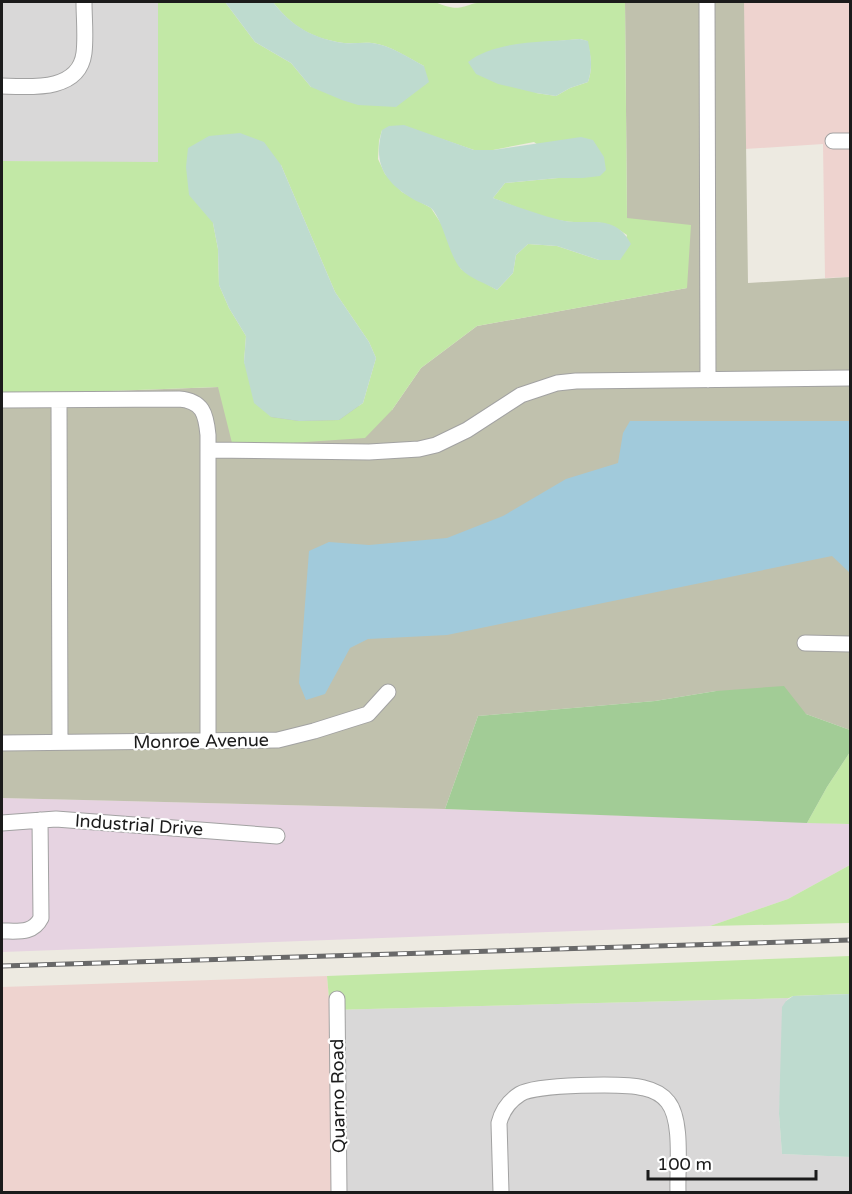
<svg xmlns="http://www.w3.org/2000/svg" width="852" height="1194" font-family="'Varela Round',sans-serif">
	<rect width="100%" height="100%" fill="#edeae1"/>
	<path fill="#d9d8d8" d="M2,2h75v52l-12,19 -15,6 -48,1z
		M90,2h68v161l-156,-2v-69l71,-10z
		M789,998l-3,3 -7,113 3,40 68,3v35h-518l-2,-182z"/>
	<path fill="#eed3cf" d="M744,2h106v275l-25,1 -2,-134 -78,5z
		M327,976l3,34 2,182h-330v-205z"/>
	<path fill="#e6d3e1" d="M2,798l443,11 405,15v41l-62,34 -78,27 -708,26z"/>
	<path fill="#c0c1ad" d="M625,2h119l4,281 102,-6v453l-44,-16 -90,-23 -61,10 -177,15 -33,93 -443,-11v-403l217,-8 173,23 29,-42 56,-42 210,-38 -60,-69z"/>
	<path fill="#c2e8a6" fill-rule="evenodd" d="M158,2h67l30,40 36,21 20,24 113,-21c-16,-8 -34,-21 -52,-23 -9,-1 -19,1 -28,0 -31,-4 -52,-16 -71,-41h162c30,13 27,0 53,0 46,-2 91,0 137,0l2,216 64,7 -4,63 -210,38 -56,42 -29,42 -27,28 -132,9 -15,-60 -216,8v-234l156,1zM580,39l7,2c4,15 6,26 1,41l-18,6 -14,8 -20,-3 -21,-48zM382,130l42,3 50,17h19l41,-8 49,36h-25l-53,5 -12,15c22,8 47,21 71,23 28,4 37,-5 63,14l-7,25h-21l-42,-14 -29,-2 -12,11 -3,18 -16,17 -36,-21 -19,-44 -11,-17 -29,-16 -17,-18 -7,-15 1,-18zM281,165l54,127 34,50 7,16 -13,45 -24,17 -40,1 -28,-4 -27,-55 2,-26 -17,-28 -10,-23 -1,-36 -5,-26z
		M850,752v72l-43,-1 20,-36z
		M850,865v58l-140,3 78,-27z
		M850,956v38l-57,2 -4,2 -459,12 -3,-34z"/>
	<path fill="#a2cc96" d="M784,686l22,28 44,16v22l-23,35 -20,36 -362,-14 33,-93 177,-15 61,-10z"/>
	<path fill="#bedbcf" d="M225,2h48c18,24 41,37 71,41 9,1 19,-1 28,0 18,2 37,15 52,23l5,16 -33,25 -38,-2 -16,-5 -31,-13 -20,-24 -36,-21z
		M580,39l8,2c3,15 5,26 0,41l-18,6 -14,8 -20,-3 -38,-9 -22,-10 -8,-12c27,-22 79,-20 112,-23z
		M404,125l70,25h19l88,-13 12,3 11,17 2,13 -6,6 -17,2h-25l-53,5 -12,15c22,8 44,16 67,22 27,7 54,-9 71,24l-11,16h-21l-42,-14 -29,-2 -12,11 -3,18 -16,17c-10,-6 -28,-12 -36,-21 -12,-13 -16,-43 -28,-59 -4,-5 -14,-7 -20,-11 -29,-17 -40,-36 -31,-69l7,-4z
		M240,133l24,9 17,23 54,127 34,50 7,16 -13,45 -24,17 -40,1 -28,-4 -17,-14 -10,-41 2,-26 -17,-28 -10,-23 -1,-36 -5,-26 -24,-28 -3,-28 2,-19 21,-12z
		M850,994v163l-68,-3 -3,-40 3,-107 4,-6 7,-5z"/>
	<path fill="#a1cadb" d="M630,421h220v152l-18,-17 -385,79 -79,4 -18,9 -25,46 -19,6 -7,-17 10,-132 20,-9 40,3 78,-7 56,-22 63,-37 52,-16 5,-30z"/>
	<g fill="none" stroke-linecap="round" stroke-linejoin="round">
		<g stroke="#a2a2a2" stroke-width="17">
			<path id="minor" d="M707,2l1,378
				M2,86c28,1 77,6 82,-33 2,-17 0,-35 0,-51
				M833,141h17
				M2,400l177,-1c24,2 27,15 29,36v306
				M59,400l1,342
				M208,450l161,2 50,-3 17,-4 31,-15 54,-35 36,-12 19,-2 274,-3
				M805,643l45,1
				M2,743l276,-3 36,-9 54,-17 20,-22
				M2,823l54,-4 221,17
				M2,931c16,0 31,3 39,-13l-1,-98
				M337,999l2,193
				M501,1192l-2,-69c3,-12 10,-22 21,-29 16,-10 105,-11 124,-6 9,2 18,6 24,14 15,19 9,66 10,90"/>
		</g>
		<use href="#minor" stroke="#fff" stroke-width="15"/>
		<g stroke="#696969" stroke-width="5">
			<path id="rail" d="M2,966l848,-26"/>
		</g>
		<use href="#rail" stroke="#fff" stroke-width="3" stroke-dasharray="9" stroke-linecap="butt"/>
	</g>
	<g text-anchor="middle" stroke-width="4.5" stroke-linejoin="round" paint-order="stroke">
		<g font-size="18" fill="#1b1b1b" stroke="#fff">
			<text transform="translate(201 741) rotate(-1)" y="6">Monroe Avenue</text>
			<text transform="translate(139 825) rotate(4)" y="6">Industrial Drive</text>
			<text transform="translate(338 1096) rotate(-91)" y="6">Quarno Road</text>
		</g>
	</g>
	<rect width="852" height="1194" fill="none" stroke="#1b1b1b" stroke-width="6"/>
	<path d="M648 1170v9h168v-9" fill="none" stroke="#1b1b1b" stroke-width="3"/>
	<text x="657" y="1170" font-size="18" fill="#1b1b1b" stroke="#ffffff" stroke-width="4.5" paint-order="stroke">100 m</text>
</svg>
